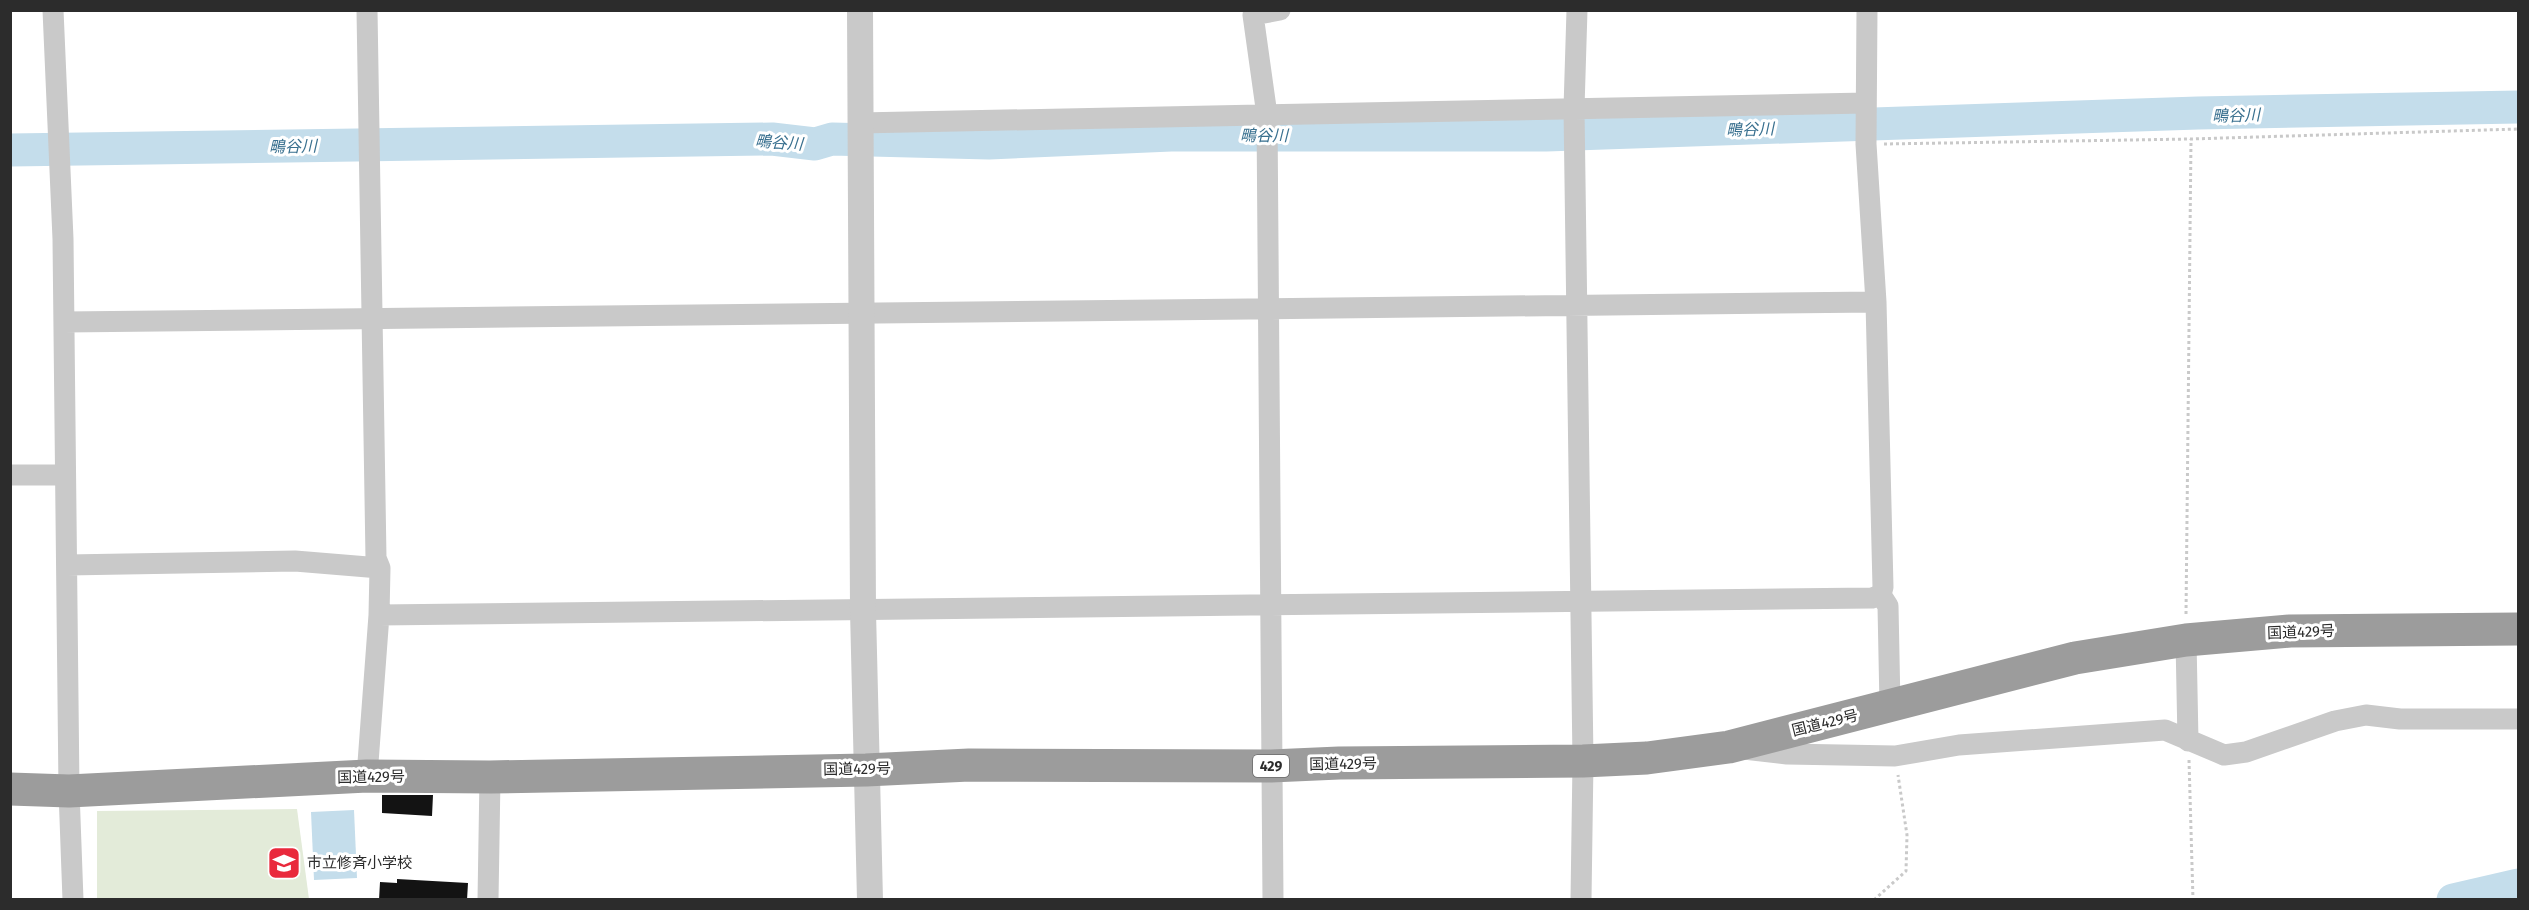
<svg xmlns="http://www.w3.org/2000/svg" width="2529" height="910" font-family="'Fira Sans','Noto Sans JP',sans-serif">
	<rect width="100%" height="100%" fill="#fff"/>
	<path fill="#e3ebd9" d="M297,809l12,90h-212v-88z"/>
	<path fill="#c4ddeb" d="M354,810l3,68 -43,2 -3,-68z"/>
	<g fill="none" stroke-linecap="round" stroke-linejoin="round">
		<path stroke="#c4ddeb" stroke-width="33" d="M10,150l762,-11 43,5 17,-5 157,4 182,-8h375l652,-22 320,-6
			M2453,900l65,-15"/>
	</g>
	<path fill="#131313" d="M382,795h51l-1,21 -50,-3z
		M397,879l71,4 -1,17h-88l1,-18 17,1z"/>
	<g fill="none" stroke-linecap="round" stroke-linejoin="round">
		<path stroke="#c9c9c9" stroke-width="3" stroke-dasharray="3 3" stroke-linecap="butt" d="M1884,144l307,-5 327,-10
			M2186,614l5,-475
			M2189,760l4,140
			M1874,900l32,-29 1,-36 -9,-60"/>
		<path stroke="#c9c9c9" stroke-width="21" d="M53,10l10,229 6,552 4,109
			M1255,10l-2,5 14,100 6,785
			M1577,10l-3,98 9,653 -2,139
			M1867,10l-1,134 10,158 7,285 -2,8 7,11 2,100
			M1253,15l27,-5
			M859,123l1007,-20
			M64,322l1812,-20
			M10,475h54
			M67,565l228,-4 85,7
			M379,615l1493,-17 9,-3
			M2186,640l2,101
			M1744,749l43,5 108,2 64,-11 206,-15 59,25 22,-3 89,-31 31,-6 34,4h118
			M367,776l12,-161 1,-47 -4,-10 -9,-548
			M488,900l2,-123"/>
		<path stroke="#c9c9c9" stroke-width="26" d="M860,10l3,601 7,289"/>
		<path stroke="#9c9c9c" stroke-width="33" d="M10,789l59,2 298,-15 123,1 376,-7 103,-5 302,1 68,-3 244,-2 64,-3 82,-11 346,-89 111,-18 104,-9 228,-2"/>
	</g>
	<defs>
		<g id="school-square" transform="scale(1.725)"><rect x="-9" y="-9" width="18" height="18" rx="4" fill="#e9293c" stroke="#fff"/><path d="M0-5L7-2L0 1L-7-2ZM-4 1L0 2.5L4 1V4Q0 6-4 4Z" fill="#fff"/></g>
	</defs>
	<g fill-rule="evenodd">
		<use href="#school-square" x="284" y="863"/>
	</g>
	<g text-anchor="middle" stroke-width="6" stroke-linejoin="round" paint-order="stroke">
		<rect fill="#fff" stroke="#6b6b6b" stroke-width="1.5" x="1253" y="755" width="36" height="22" rx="4.5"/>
		<g font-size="14" font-weight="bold" fill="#2c2c2c">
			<text x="1271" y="771">429</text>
		</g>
		<g font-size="15" fill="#2c2c2c" stroke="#fff">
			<text transform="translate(2301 632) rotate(-2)" y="5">国道429号</text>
			<text transform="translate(1825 723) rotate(-14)" y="5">国道429号</text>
			<text transform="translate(1343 764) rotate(-1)" y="5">国道429号</text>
			<text transform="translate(857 769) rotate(-1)" y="5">国道429号</text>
			<text transform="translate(371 777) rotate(-1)" y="5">国道429号</text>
		</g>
		<g font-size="15" fill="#2c2c2c" stroke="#fff" text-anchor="start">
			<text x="307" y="868">市立修斉小学校</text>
		</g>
		<g font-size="16" font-style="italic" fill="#39708f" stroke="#fff">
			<text transform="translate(2236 115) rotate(-2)" y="6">鴫谷川</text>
			<text transform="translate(1750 129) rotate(-2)" y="6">鴫谷川</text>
			<text x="1264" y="141">鴫谷川</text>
			<text transform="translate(779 142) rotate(4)" y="6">鴫谷川</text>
			<text transform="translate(293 146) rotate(-1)" y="6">鴫谷川</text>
		</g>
	</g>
	<rect width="2529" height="910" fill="none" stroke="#2c2c2c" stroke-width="24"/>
</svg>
